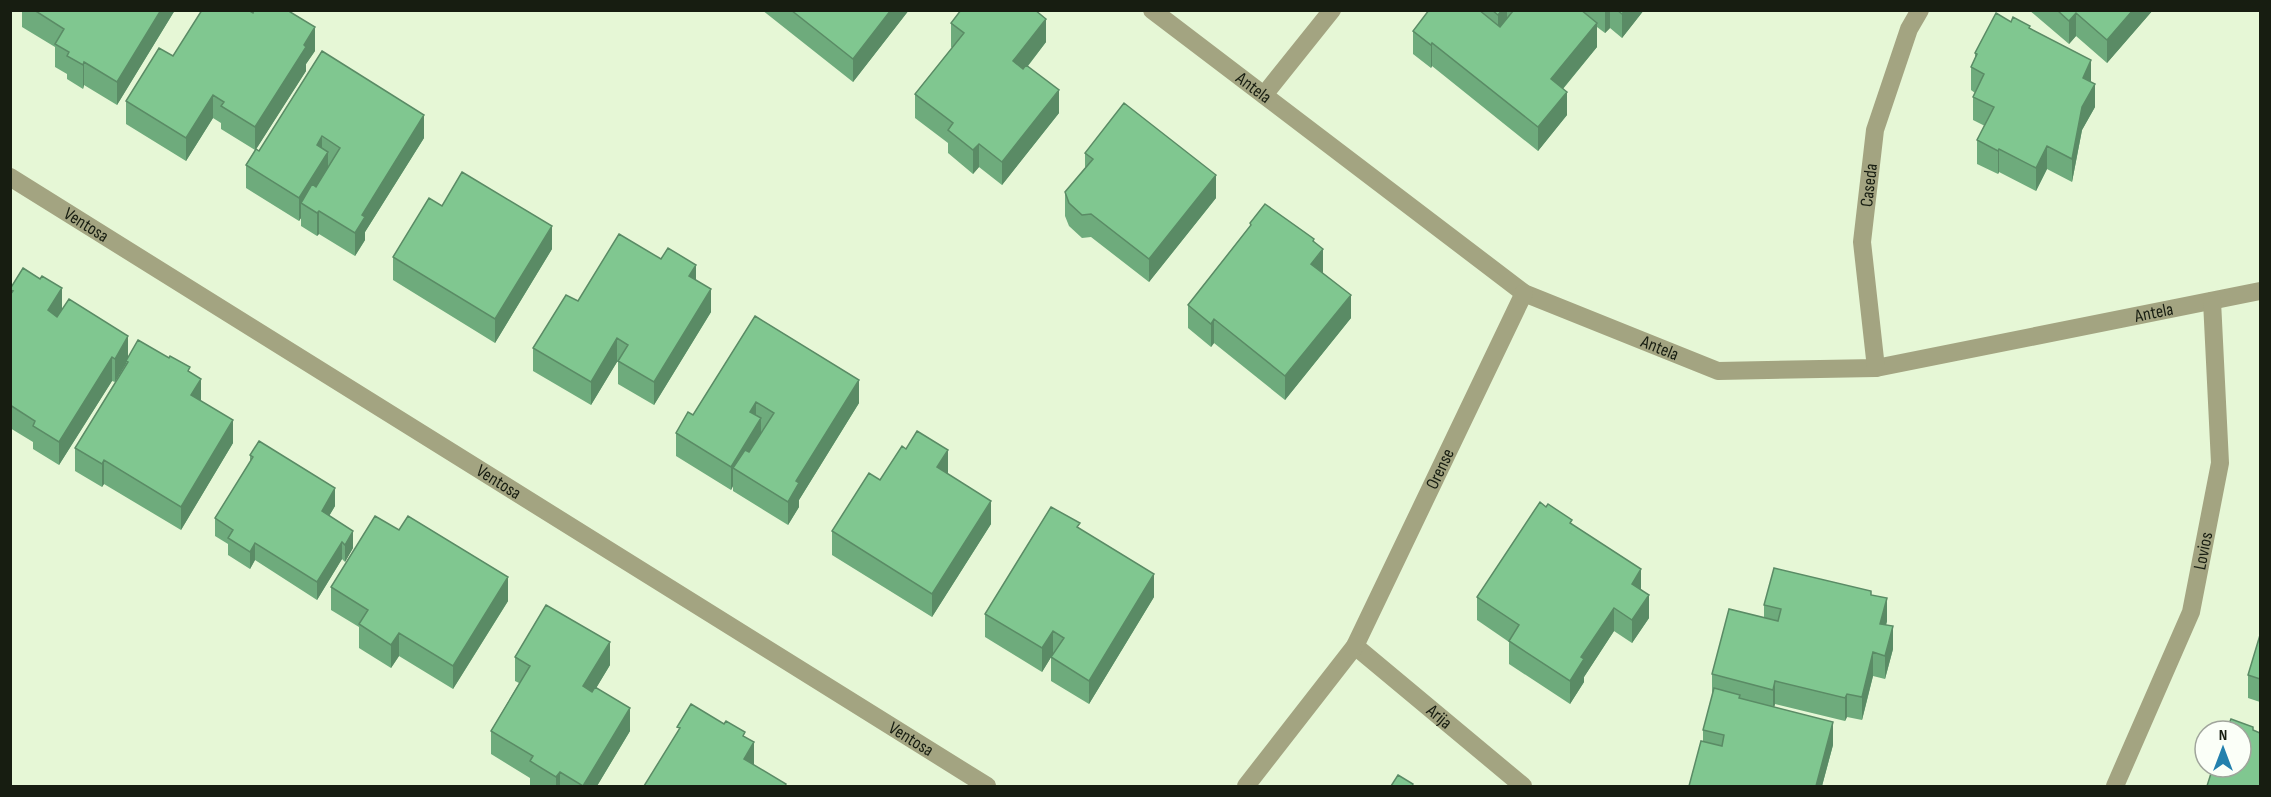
<svg xmlns="http://www.w3.org/2000/svg" width="2271" height="797" font-family="'Sofia Sans Condensed',sans-serif">
	<rect width="100%" height="100%" fill="#e6f7d6"/>
	<g fill="none" stroke-linecap="round" stroke-linejoin="round">
		<g stroke="#a3a481" stroke-width="18">
			<path id="s1" d="M1152,10l372,283 194,78 158,-3 384,-77"/>
			<path d="M1264,95l68,-85"/>
			<path id="s2" d="M10,177l977,609"/>
			<path id="s3" d="M1876,368l-14,-126 13,-112 34,-101 11,-19"/>
			<path id="s4" d="M1355,646l168,140"/>
			<path id="s5" d="M1246,786l109,-140 169,-353"/>
			<path id="s6" d="M2115,786l76,-174 29,-149 -8,-162"/>
		</g>
	</g>
	<path fill="#6eab7c" d="M22,10h153l-58,95 -33,-20 -1,4 -16,-10v-5l-12,-7v-20l-33,-20z
		M762,10h147l-56,72z
		M1429,10h215l-22,28 -12,-10 -5,5 -8,-6v20l-34,42 4,26 -29,36 -106,-85 -1,2 -18,-14v-23z
		M2029,10h124l-46,53 -31,-27 -7,8z
		M2011,22l19,7 61,53 4,25 -13,23 -10,52 -25,-13 -11,22 -37,-19 -1,2 -21,-10v-24l8,-14 -12,-6v-23l2,-4 -4,-3v-23l4,-9v-5z
		M951,23l95,19 -18,24 31,47 -57,72 -23,-18 -6,7 -25,-21v-10l-33,-25v-24l37,-46 -1,-1z
		M315,51l-9,13v7l-50,78 3,2 63,-100 102,87 -59,94v8l-10,16 -36,-22 -2,2 -16,-10v-8l-2,3 -53,-33v-23l9,-15 -34,-21v-6l-8,-5 -27,43 -60,-37v-23z
		M1085,153l131,45 -67,84 -58,-45 -9,1 -13,-12 -4,-10v-24l20,-24z
		M442,206l110,43 -57,94 -102,-63v-23z
		M1250,223l64,19 9,31 28,45 -66,82 -71,-57 -3,4 -23,-19v-23l62,-79z
		M696,280l15,32 -57,93 -36,-21v-22h-1l-26,43 -58,-34v-23l45,-47z
		M10,289l52,20 66,47 62,17 11,28 32,42 -52,87 -77,-46 -2,3 -27,-16v-23l51,-82v-2l-11,18 -3,-1 -53,84 -26,-16v-7l-23,-14z
		M755,316l104,87 -60,97v7l-11,18 -55,-34v-5l-2,4 -55,-34v-23l17,-18z
		M250,455l85,51 -6,10 24,32 -8,14 -3,-3 -25,41 -62,-40 -5,9 -22,-14v-11l-13,-8v-18l35,-55z
		M948,473l-1,1 44,50 -59,93 -100,-62v-24z
		M1546,507l26,17 69,66 8,28 -17,25 -18,-12 -30,46v5l-14,22 -61,-40v-22l-32,-22v-23z
		M1080,529l74,68 -65,107 -38,-23v-24l2,-3 -11,18 -57,-35v-23z
		M331,587l177,14 -55,88 -54,-33 -8,12 -32,-20v-21l-28,-17z
		M1871,595l16,26 -1,4 7,24 -8,30 -12,-3 -11,44 -15,-3 -2,4 -70,-17 -1,3 59,38 -11,41 -119,-45v-11l9,-34v-22l52,-56v-13z
		M2260,635v67l-12,-4v-23z
		M515,657l95,8 -14,23 34,43 -33,55h-64l-3,-1v-7l-39,-24v-23l28,-48 -4,-2z"/>
	<path fill="#5a8b65" d="M161,10h14l-58,95v-23z
		M891,10h18l-56,72v-23z
		M1502,10h5v18l-9,10v-23z
		M1605,10h5v18l-5,5z
		M1625,10h19l-22,28v-24z
		M2133,10h20l-46,53v-23z
		M2076,13v23l-7,8v-23z
		M1046,19v23l-33,43v-24z
		M1597,23v24l-46,56v-24z
		M315,27v24l-9,13v7l-51,80v-24z
		M1432,43v23l-1,2v-23z
		M2091,60v24l-8,-6z
		M84,62v23l-1,4v-24z
		M2095,84v23l-13,23 -10,52v-23l10,-52z
		M1059,90v23l-57,72v-23z
		M1567,92v23l-29,36v-24z
		M213,95v23l-27,43v-23z
		M424,115v23l-59,94v8l-10,16v-23l7,-18z
		M322,136v24l-5,-15z
		M979,144v23l-6,7v-24z
		M2047,146v23l-11,22v-23z
		M1999,149v23l-1,2v-23z
		M328,152v23l-27,28v15l-2,3v-23z
		M1216,175v23l-67,84v-23z
		M319,211v23l-2,2v-23z
		M552,226v23l-57,94v-24z
		M1314,239v22l9,-12v24l-12,14v-23l2,-23z
		M696,265v23l-7,-12z
		M62,288v23l-14,23v-24z
		M711,289v23l-57,93v-23z
		M1351,295v23l-66,82v-24z
		M1214,319v24l-3,4v-23z
		M128,336v23l-2,2v3l-11,18v-23z
		M617,338v24l-26,43v-23z
		M112,357v24l-53,84v-23z
		M201,379v23l-10,-7z
		M859,380v23l-60,97v7l-11,18v-23l8,-21z
		M756,402v23l-6,-13z
		M761,418v24l-28,26v18l-2,4v-23z
		M233,420v23l-52,87v-23z
		M948,450v23l-11,17v-23z
		M104,460v24l-2,3v-23z
		M335,488v18l-13,22v-17z
		M991,501v23l-59,93v-23z
		M353,531v17l-8,14v-17z
		M342,542v17l-25,41v-18z
		M255,543v17l-5,9v-17z
		M1641,569v23l-9,-8z
		M1154,574v23l-65,107v-23z
		M508,577v24l-55,88v-23z
		M1649,595v23l-17,25v-23z
		M1887,598v23l-7,26v-23z
		M1614,608v23l-30,46v5l-14,22v-23l11,-24z
		M1893,626v23l-8,30v-23z
		M1053,631v23l-11,18v-24z
		M399,633v23l-8,12v-23z
		M610,642v23l-27,45v-24z
		M1873,652v24l-11,44v-23z
		M1775,681v23l-2,9v-23z
		M1847,694v23l-2,4v-23z
		M630,708v23l-33,55h-14z
		M1833,722v23l-11,41h-6z
		M754,742v24l-10,-7z
		M560,772v14h-4v-9z"/>
	<path fill="#80c790" stroke="#5a8b65" stroke-width="1.5" d="M34,10h127l-44,72 -33,-20 -1,3 -16,-9 2,-4 -14,-8 9,-15z
		M202,10h46l5,3 1,-3h33l28,17 -11,18 2,2 -51,80 -34,-21 3,-4 -11,-7 -27,43 -60,-37 33,-53 14,8z
		M791,10h100l-38,49z
		M961,10h74l11,9 -33,42 10,8 3,-4 33,25 -57,72 -23,-18 -6,6 -25,-20 5,-7 -38,-29 49,-61 -13,-10z
		M1429,10h50l21,17 13,-16v-1h68l16,13 -46,56 16,13 -29,35 -106,-84 -1,2 -18,-14z
		M1492,10h10l-4,5z
		M1617,10h8l-3,4z
		M2057,10h76l-26,30 -31,-27 -7,8z
		M1996,13l15,9 2,-5 17,9 -1,2 62,32 -8,18 12,6 -13,23 -10,52 -25,-13 -11,22 -37,-19 -1,2 -21,-11 17,-33 -21,-10 11,-23 -13,-7 6,-13 -2,-1z
		M322,51l102,64 -62,100 3,2 -10,16 -36,-22 -2,2 -16,-10 11,-19 4,3 24,-39 -18,-12 -5,9 11,7 -29,46 -53,-33 10,-16 3,2z
		M1124,103l92,72 -67,84 -58,-45 -9,1 -13,-12 -4,-11 28,-33 -8,-6z
		M462,172l90,54 -57,93 -102,-62 36,-59 13,8z
		M1265,204l49,35 -1,2 10,8 -12,15 40,31 -66,81 -71,-57 -3,5 -23,-19 63,-80 -1,-2z
		M619,234l42,25 7,-11 28,17 -7,11 22,13 -57,93 -36,-21 10,-16 -11,-7 -26,44 -58,-34 33,-53 12,6z
		M23,268l17,11 2,-3 20,12 -14,22 9,7 12,-18 59,37 -13,23 -3,-2 -53,85 -26,-16 2,-5 -25,-16v-110l3,-4 -3,-1v-1z
		M755,316l104,64 -63,101 3,2 -11,19 -55,-34 12,-18 4,2 25,-39 -18,-11 -6,10 11,6 -30,49 -55,-34 12,-21 5,3z
		M138,340l31,18 1,-2 20,11 -2,4 13,8 -10,16 42,25 -52,87 -77,-47 -2,4 -27,-16 53,-86 -2,-1z
		M917,431l31,19 -11,17 54,34 -59,93 -100,-63 37,-58 11,7 22,-34 4,3z
		M259,441l76,47 -13,23 31,20 -8,14 -3,-3 -25,40 -62,-39 -5,9 -22,-14 5,-8 -18,-12 38,-61 -3,-2z
		M1540,502l6,5 2,-3 24,16 -2,3 71,46 -9,15 17,11 -17,25 -18,-12 -33,49 3,2 -14,22 -61,-40 10,-16 -42,-28z
		M1051,507l29,16 -3,4 77,47 -65,107 -38,-24 13,-19 -11,-7 -11,17 -57,-34z
		M375,516l24,14 9,-14 100,61 -55,89 -54,-33 -8,12 -32,-21 9,-14 -37,-23z
		M1774,568l97,23v4l16,3 -7,26 13,2 -8,30 -12,-4 -11,45 -15,-3 -2,4 -70,-17 -2,9 -61,-16 17,-65 49,12 3,-12 -17,-4z
		M546,605l64,37 -27,44 9,6 3,-5 35,21 -47,78 -23,-14 -4,5 -26,-16 3,-5 -42,-25 39,-65 -15,-9z
		M2260,635v44l-12,-4z
		M1714,688l26,7 -1,3 94,24 -17,64h-127l12,-45 21,5 2,-11 -21,-5z
		M691,704l33,20 2,-3 19,11 -2,4 11,6 -10,17 42,25 -1,2h-141l36,-58 -3,-1z
		M2231,719l22,8v3l7,3v53h-53l6,-19h28v-36h-15z
		M1398,775l15,9 -1,2h1h-22z"/>
	<g text-anchor="middle" stroke-width="4.5" stroke-linejoin="round" paint-order="stroke">
		<g font-size="18" fill="#171d11" stroke="#fbfff8">
			<text dy="6" stroke="none"><textPath href="#s1" startOffset="128">Antela</textPath></text>
			<text dy="6" stroke="none"><textPath href="#s3" startOffset="184">Caseda</textPath></text>
			<text dy="6" stroke="none"><textPath href="#s2" startOffset="90">Ventosa</textPath></text>
			<text dy="6" stroke="none"><textPath href="#s1" startOffset="1118">Antela</textPath></text>
			<text dy="6" stroke="none"><textPath href="#s1" startOffset="614">Antela</textPath></text>
			<text dy="6" stroke="none"><textPath href="#s5" startOffset="374">Orense</textPath></text>
			<text dy="6" stroke="none"><textPath href="#s2" startOffset="576">Ventosa</textPath></text>
			<text dy="6" stroke="none"><textPath href="#s6" startOffset="252">Lovios</textPath></text>
			<text dy="6" stroke="none"><textPath href="#s4" startOffset="110">Arija</textPath></text>
			<text dy="6" stroke="none"><textPath href="#s2" startOffset="1062">Ventosa</textPath></text>
		</g>
	</g>
	<rect width="2271" height="797" fill="none" stroke="#171d11" stroke-width="24"/>
	<g transform="translate(2223 749)"><circle r="28" fill="#fbfff8" stroke="#a0a59c" stroke-width="1.5"/>
	<path d="M0-4.5L10 22L0 15L-10 22Z" fill="#2380ad"/>
	<text y="-9" font-size="16" font-weight="bold" text-anchor="middle" fill="#171d11">N</text>
	</g>
</svg>
